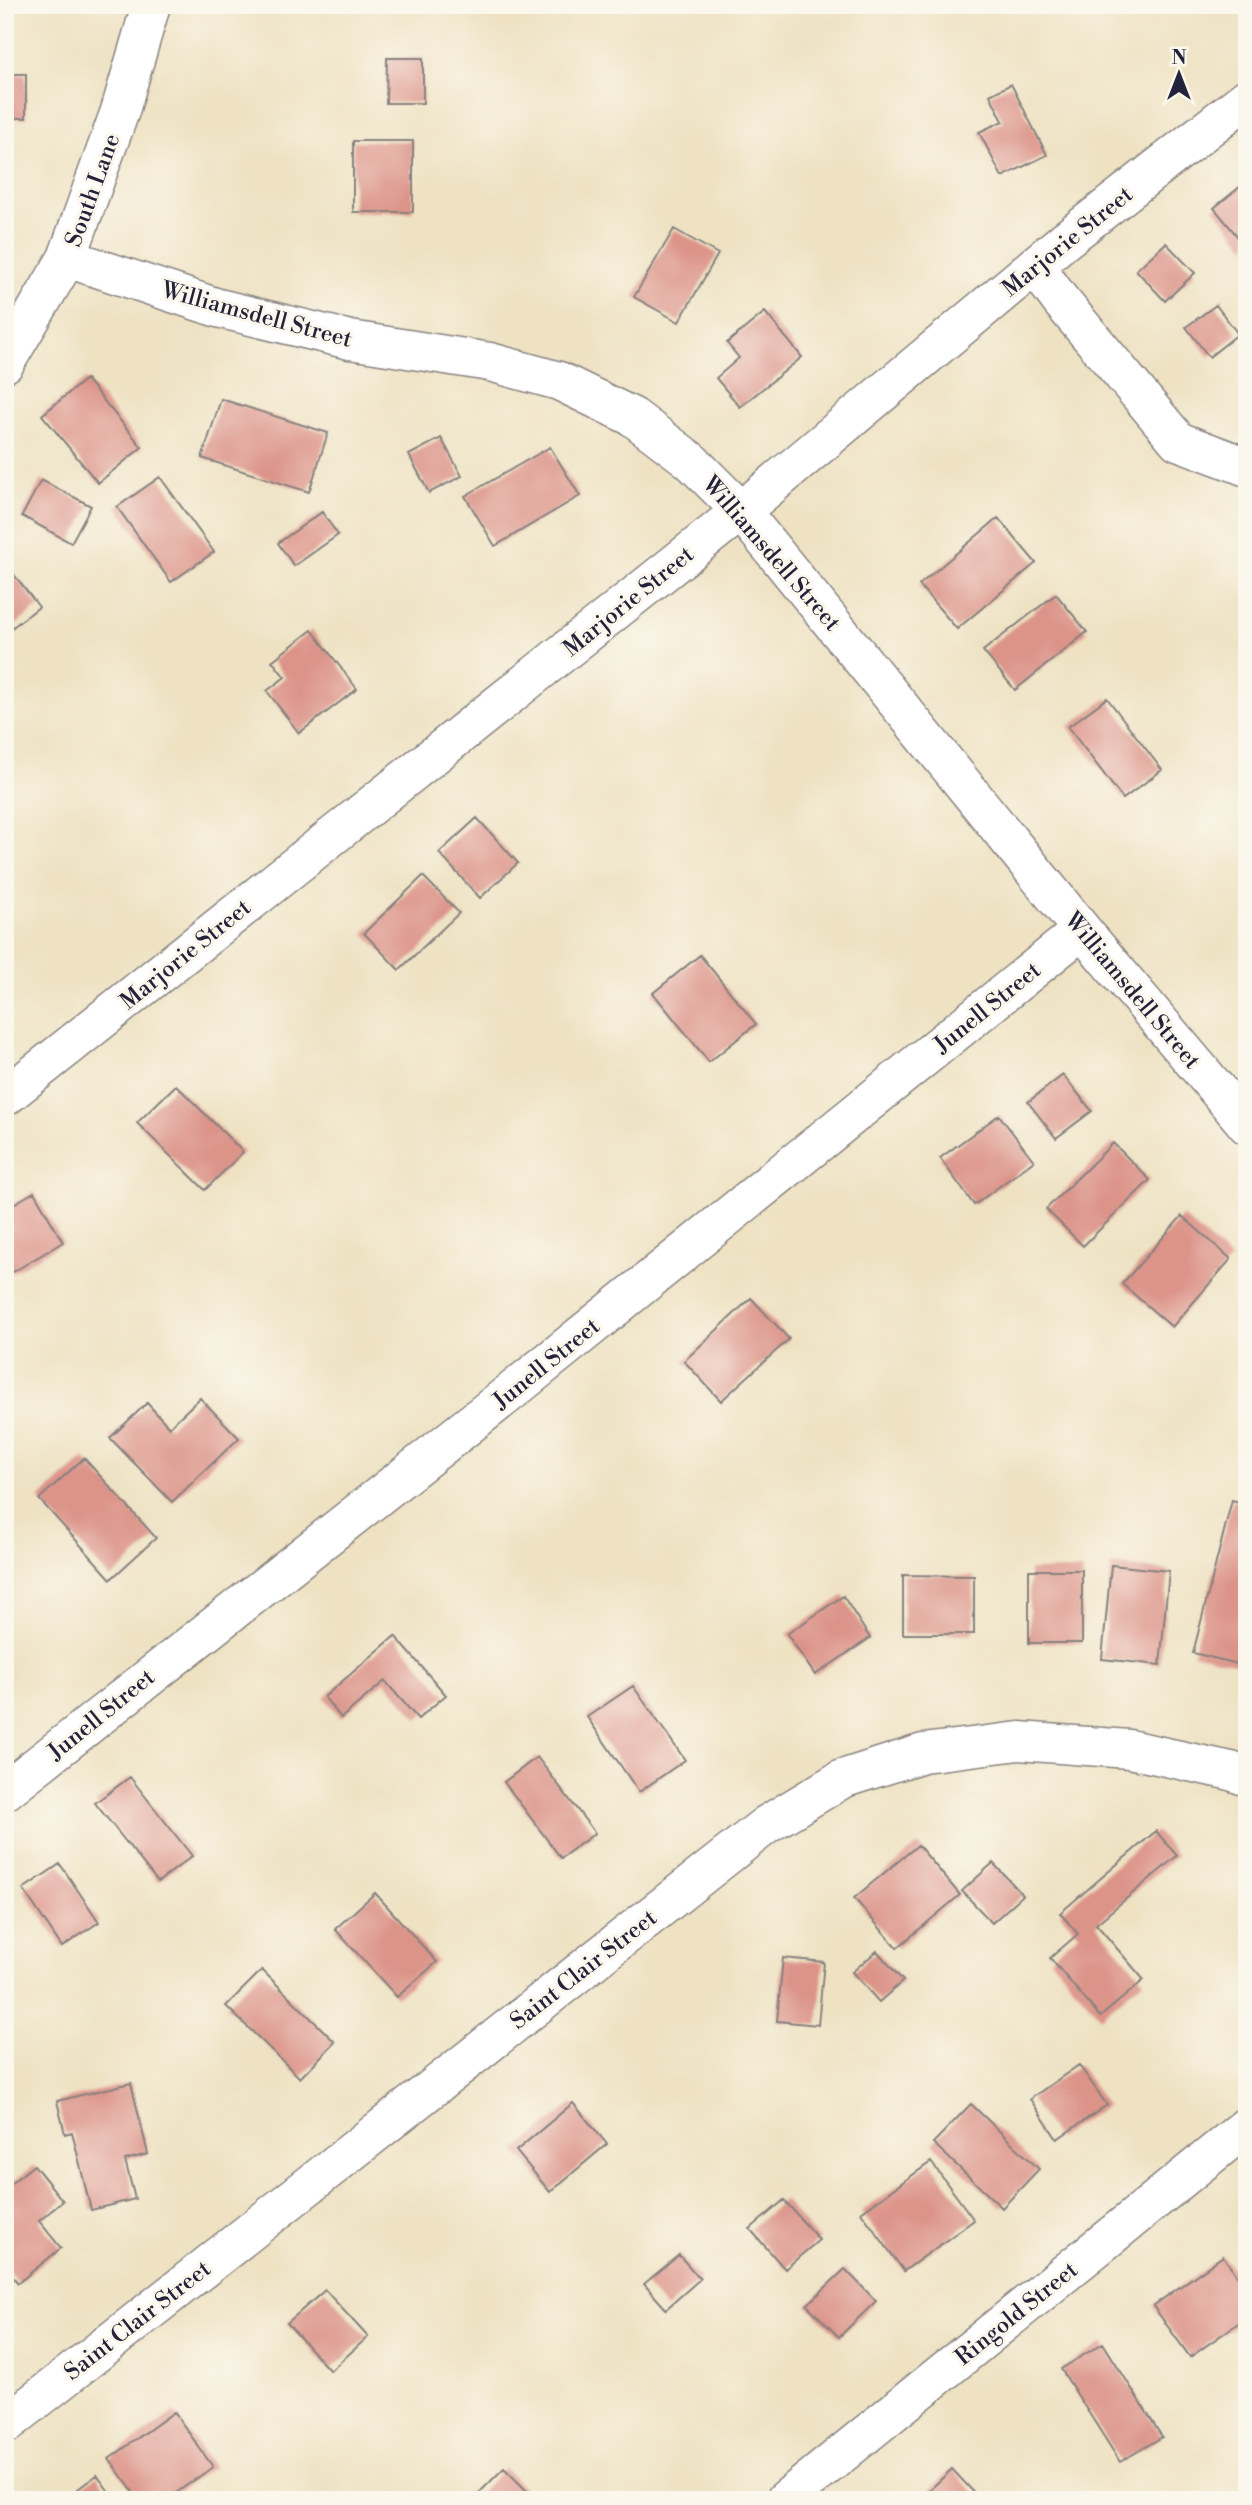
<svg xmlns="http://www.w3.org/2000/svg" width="1252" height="2505" font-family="'Libre Bodoni',serif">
	<rect width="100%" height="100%" fill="#fbf7ec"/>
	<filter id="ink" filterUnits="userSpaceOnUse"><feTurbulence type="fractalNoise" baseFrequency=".0143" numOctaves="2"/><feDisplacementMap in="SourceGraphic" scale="14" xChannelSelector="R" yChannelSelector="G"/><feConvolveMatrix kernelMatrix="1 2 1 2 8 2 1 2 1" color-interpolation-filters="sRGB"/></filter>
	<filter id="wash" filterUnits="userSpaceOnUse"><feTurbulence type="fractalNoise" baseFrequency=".00686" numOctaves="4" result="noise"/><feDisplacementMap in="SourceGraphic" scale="28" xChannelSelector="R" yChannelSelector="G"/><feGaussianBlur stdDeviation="1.57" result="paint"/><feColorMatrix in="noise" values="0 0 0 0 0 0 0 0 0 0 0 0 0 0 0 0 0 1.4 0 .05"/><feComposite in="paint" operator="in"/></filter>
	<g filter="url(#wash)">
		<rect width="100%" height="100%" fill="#eee2c3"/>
		<g id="blocks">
			<path fill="#dc9388" d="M387,58h36v45h-37z
				M5,74h21v44h-21z
				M1011,84l36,71 -45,22 -23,-45 24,-11 -13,-26z
				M353,141h60v71h-60z
				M1247,181v67l-33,-40z
				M674,229l44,25 -39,68 -45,-25z
				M1166,243l29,30 -30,28 -29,-31z
				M1216,305l22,29 -29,23 -23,-30z
				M765,312l37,45 -62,50 -24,-29 23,-20 -12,-15z
				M86,379l56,68 -44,36 -56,-68z
				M221,399l107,34 -19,59 -107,-34z
				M441,438l21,38 -33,17 -20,-38z
				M550,447l30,49 -85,50 -30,-50z
				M160,477l54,75 -43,30 -54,-75z
				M41,480l50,26 -20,37 -49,-27z
				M322,512l16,23 -44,31 -16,-23z
				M998,518l38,45 -79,66 -38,-44z
				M5,563l34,44 -34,26z
				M1056,594l31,38 -72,58 -32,-39z
				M312,630l45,59 -58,44 -32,-42 18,-14 -13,-16z
				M1107,698l55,72 -39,29 -55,-72z
				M477,818l41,45 -38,35 -41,-45z
				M423,876l36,37 -60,57 -35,-37z
				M700,955l56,69 -47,38 -56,-69z
				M1063,1075l29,36 -36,27 -28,-36z
				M176,1085l67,67 -38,38 -68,-67z
				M999,1115l35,46 -60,44 -34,-47z
				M1113,1143l37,37 -67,66 -37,-37z
				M34,1192l29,50 -50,30 -8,-12v-51z
				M1182,1216l49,43 -59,68 -50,-43z
				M751,1298l38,41 -68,62 -37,-40z
				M200,1398l39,40 -67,64 -62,-64 37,-35 22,24z
				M84,1458l72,80 -45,41 -72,-80z
				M1232,1500l15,4v143l-5,18 -49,-12z
				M1111,1565l58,6 -9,94 -58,-6z
				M1029,1570h53v73h-53z
				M903,1575l71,1v58h-71z
				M843,1596l27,42 -55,37 -28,-41z
				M395,1636l51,59 -28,24 -33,-38 -44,37 -17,-21z
				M633,1686l52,74 -46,32 -52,-75z
				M537,1757l58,76 -34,25 -57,-76z
				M130,1777l62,79 -34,26 -63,-79z
				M1156,1831l21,25 -81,68 48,56 -44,37 -50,-59 28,-24 -18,-21z
				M918,1845l42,50 -63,53 -43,-50z
				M993,1863l30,32 -31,28 -30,-32z
				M60,1864l39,58 -37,25 -39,-58z
				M375,1893l62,69 -40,35 -62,-68z
				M877,1951l26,30 -24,21 -27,-30z
				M783,1958l41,4 -6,63 -41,-4z
				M262,1970l73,72 -35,36 -74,-72z
				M1079,2065l28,40 -50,34 -27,-40z
				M131,2083l17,71 -23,6 10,39 -44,11 -19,-78 -7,2 -8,-33z
				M573,2103l34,41 -57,48 -34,-41z
				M971,2104l68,65 -37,39 -69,-65z
				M931,2162l43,58 -70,51 -43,-59z
				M34,2165l29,36 -24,20 22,27 -43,35 -13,-16v-79z
				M784,2200l35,40 -34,29 -35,-40z
				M679,2255l21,24 -34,30 -22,-25z
				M1223,2256l24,33v28l-57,40 -37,-51z
				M845,2269l31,32 -37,36 -32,-32z
				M325,2290l43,47 -38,34 -43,-48z
				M1103,2343l59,94 -42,25 -59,-93z
				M174,2412l39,55 -47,33h-27l-30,-41z
				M504,2468l32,32h-64z
				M952,2469l29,31h-62z
				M97,2475l18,25h-52z"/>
		</g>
	</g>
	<g filter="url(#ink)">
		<use href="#blocks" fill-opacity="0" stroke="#88827f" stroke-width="2"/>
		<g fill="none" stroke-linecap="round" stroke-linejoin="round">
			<g stroke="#88827f" stroke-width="41">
				<path id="minor" d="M67,258l151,50 132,32 140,22 69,19 74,36 58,44 50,50 341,419 165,195
					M1035,266l25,34 118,141 69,26
					M5,363l62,-105 53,-147 31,-106
					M5,1097l736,-586 323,-270 183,-143
					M5,1791l507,-400 570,-461
					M5,2425l761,-600 76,-46 81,-26 96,-12 110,8 102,22 16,6
					M785,2500l462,-374"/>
			</g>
			<use href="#minor" stroke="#fff" stroke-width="38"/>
		</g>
	</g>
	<g text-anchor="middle" stroke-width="6" stroke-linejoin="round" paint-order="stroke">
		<g font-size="23" fill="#22223b" stroke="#fbf7ec">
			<text transform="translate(92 190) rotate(-70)" y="8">South Lane</text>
			<text transform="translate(1067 241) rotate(-39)" y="8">Marjorie Street</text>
			<text transform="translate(257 314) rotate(15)" y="8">Williamsdell Street</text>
			<text transform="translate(772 553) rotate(49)" y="8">Williamsdell Street</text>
			<text transform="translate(628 601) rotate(-39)" y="8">Marjorie Street</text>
			<text transform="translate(185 954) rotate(-39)" y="8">Marjorie Street</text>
			<text transform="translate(1133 990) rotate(50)" y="8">Williamsdell Street</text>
			<text transform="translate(987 1007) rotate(-39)" y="8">Junell Street</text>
			<text transform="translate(546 1363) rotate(-39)" y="8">Junell Street</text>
			<text transform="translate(101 1714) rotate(-39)" y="8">Junell Street</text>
			<text transform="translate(583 1969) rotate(-38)" y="8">Saint Clair Street</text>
			<text transform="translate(1016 2313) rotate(-39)" y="8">Ringold Street</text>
			<text transform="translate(137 2320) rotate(-38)" y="8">Saint Clair Street</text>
		</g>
	</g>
	<rect width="1252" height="2505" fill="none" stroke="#fbf7ec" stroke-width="28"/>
	<g transform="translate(1179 74)" stroke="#fbf7ec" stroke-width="5" paint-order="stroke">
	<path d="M0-5L12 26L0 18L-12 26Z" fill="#22223b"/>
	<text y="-10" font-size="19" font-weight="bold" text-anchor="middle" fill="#22223b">N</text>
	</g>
</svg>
